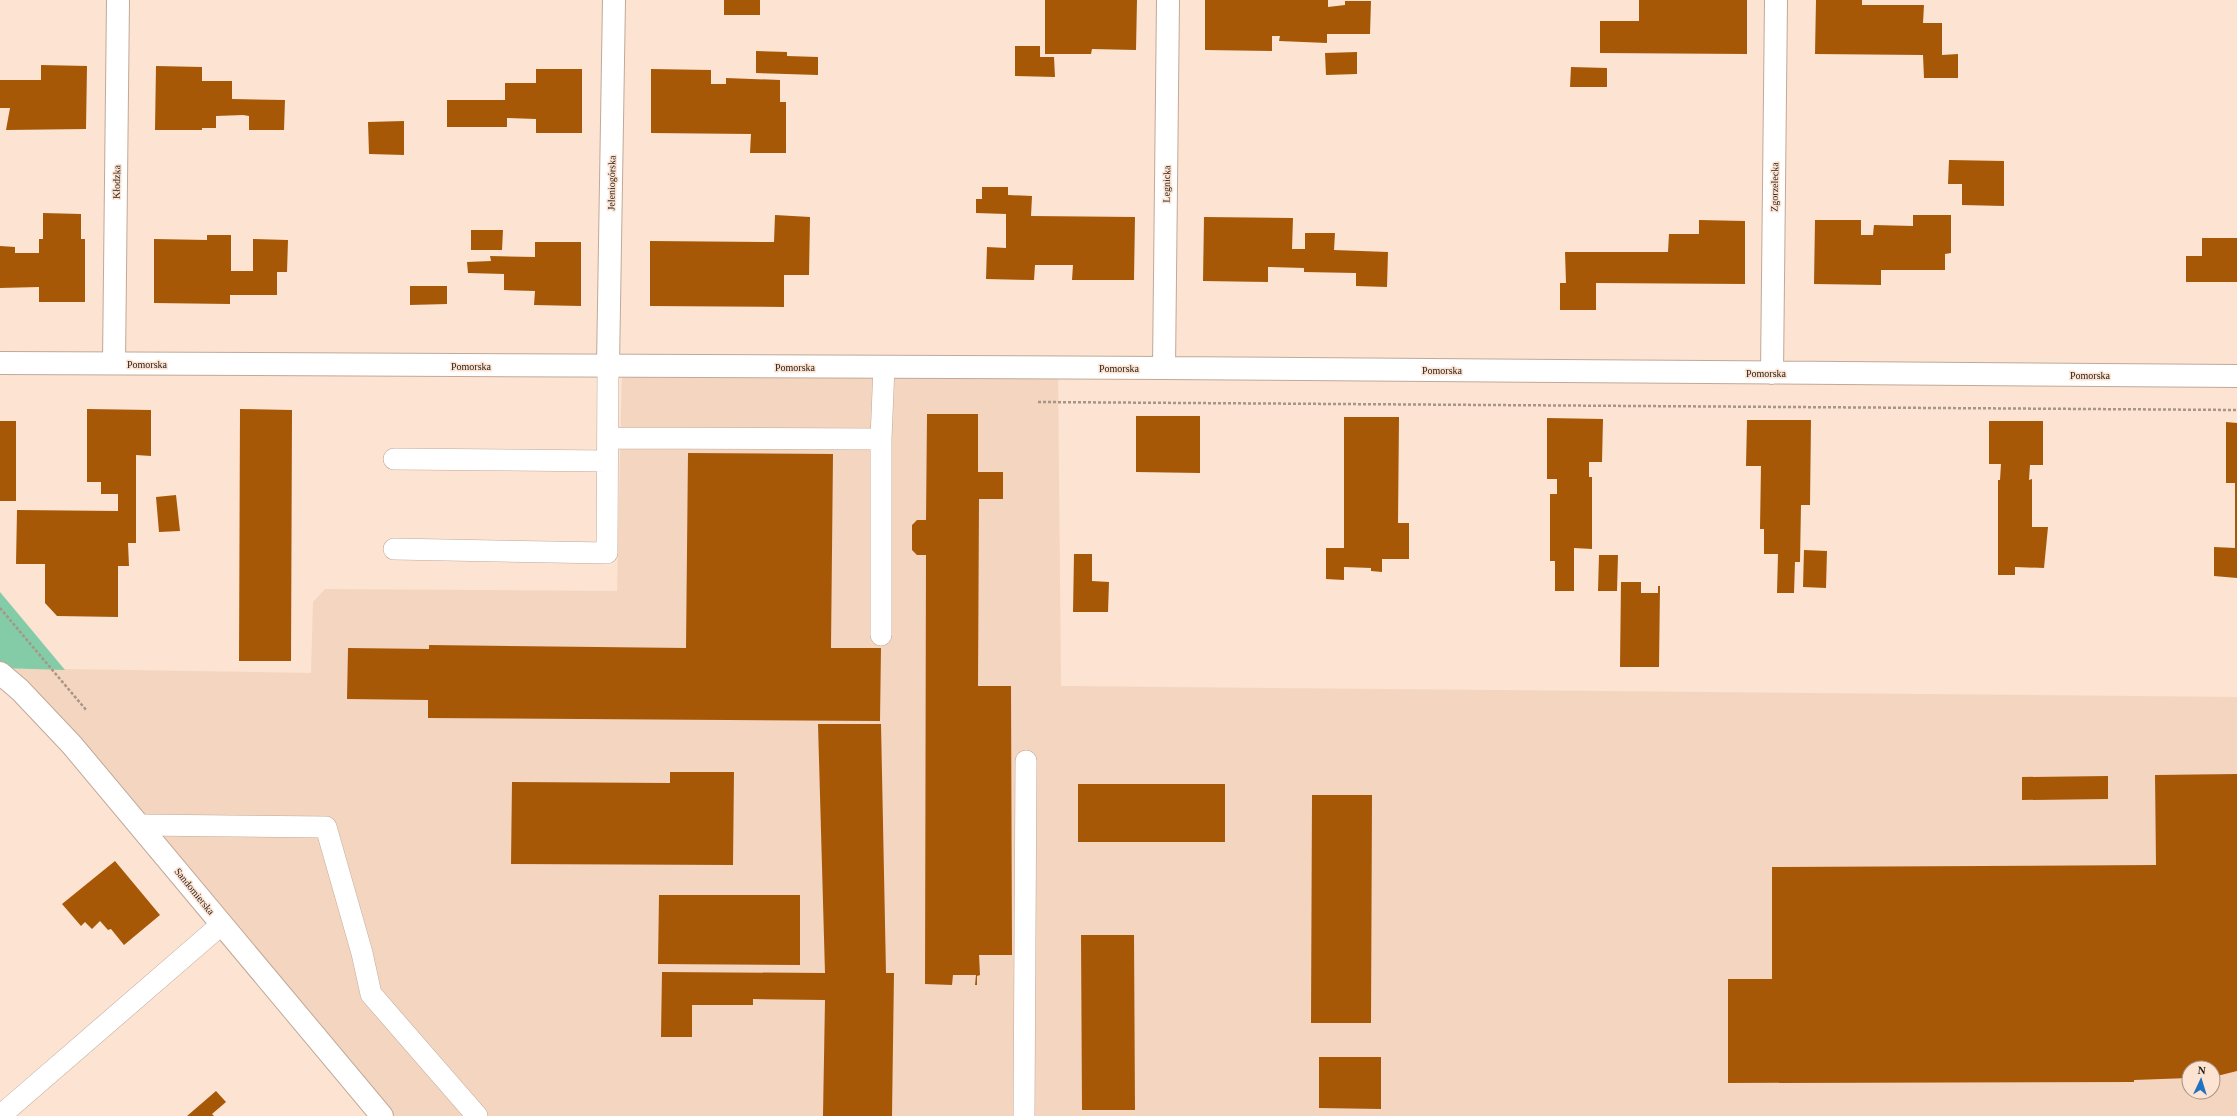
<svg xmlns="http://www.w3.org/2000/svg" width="2237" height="1116" font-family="'Times New Roman',serif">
	<rect width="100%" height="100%" fill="#fce3d2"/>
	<path fill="#f4d5c0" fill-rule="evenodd" d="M622,366l436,2 3,318 1176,11v419h-1855l-382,-448 311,5 2,-71 12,-13 292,2zM2189,1068h24v24h-24z"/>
	<path fill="#83cca7" d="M0,592l65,78 -65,-2z"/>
	<path fill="#a65807" d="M724,0h36v15h-36z
		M1045,0h92l-1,50 -44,-1 -1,5h-46z
		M1205,0h123v7l17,-2v-4h26l-1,33h-43v9l-48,-2 1,-5h-8v15l-67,-1z
		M1639,0h108v54l-147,-1v-32h39z
		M1816,0h46v5h62l-1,18h19v32l16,-1v24h-34l-1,-23 -108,-1z
		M1015,46h25v11h14l1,20 -40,-1z
		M756,51l31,1v4l31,1v18l-62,-2z
		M1357,52v22l-31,1 -1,-22z
		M41,65l46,1 -1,63 -80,1 4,-22h-10v-28h41z
		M156,66l46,1v14h30v18l53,1 -1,30h-35v-14l-6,-1 -27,1v12h-14v2h-47z
		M1571,67l36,1v19h-37z
		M536,69h46v64h-46v-14l-29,-1v9h-60v-27h58v-17h31z
		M651,69l60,1v14h15v-6l54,2v22h6v51h-36l1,-19 -100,-1z
		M404,121v34l-35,-1 -1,-32z
		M1949,160l55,1v45l-42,-1v-21h-14z
		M982,187h26v8l24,1 -1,20 104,1 -1,63h-62l1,-15h-38l-1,15 -48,-1 1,-32 19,1v-34l-30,-1v-14h6z
		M43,213l38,1v25h4v63h-46v-15l-39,1v-42l15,1v6h24v-14h4z
		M775,215l35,2 -1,58h-25v32l-134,-1v-65l124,1z
		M1913,215h38v38l-6,1v16h-64v15l-67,-1 1,-64h46v15h12l1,-10 39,1z
		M1204,217l89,1 -1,31h13v-16h30l-1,17 54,2 -1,35 -31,-1v-13l-52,-1v-4l-36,-1v15l-65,-1z
		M1699,220l46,1v63l-149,-1v27h-36v-27h6l-1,-31h103l1,-18h30z
		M471,230h32l-1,20h-31z
		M207,235h24v36h22v-32l35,1 -1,32h-10v23h-47v9l-76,-1v-64l53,1z
		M2202,238h35v44h-51v-26h16z
		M535,242h46v64l-47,-1 1,-14 -31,-1v-16l-36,-1 -1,-11 24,-1 -1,-5 45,1z
		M410,286h37v18l-37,1z
		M87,409l64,1v46l-15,-1v88h-8l1,23h-11v51l-61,-1 -12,-13v-39h-29l1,-54 101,1v-17h-17v-12h-14z
		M240,409l52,1 -1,251h-52z
		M927,414h51v58h25v27h-24l-1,187h33l1,269h-33l1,20 -3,1v9h-2l1,-10h-23l-1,10 -27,-1 1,-429h-9l-5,-5v-25l5,-5h9z
		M1136,416h64v57l-64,-1z
		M1344,417h55l-1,106h11v36h-27v13l-11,-1v-3l-27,-1v13l-18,-1v-31h18z
		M1547,418l56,1 -1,43h-13v15h3v72l-18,-1v43h-19v-30h-5v-67h7v-15h-10z
		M1747,420h64l-1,85h-9l-1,57h-5l-1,31h-17l1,-39h-14v-25h-4l1,-63h-15z
		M0,421h16v80h-16z
		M1989,421h54v44h-13l-1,15 3,-1v48h16l-4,41 -29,-1v8h-17v-95h2l1,-16h-12z
		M2226,422l11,1v155l-23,-2v-29l21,1v-65h-9z
		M688,453l145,1 -2,194h50l-1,73 -452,-3v-18l-81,-1 1,-51 81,1v-4l257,3z
		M176,495l4,36 -21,1 -3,-35z
		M1804,550l23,1 -1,37 -23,-1z
		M1074,554h18v27l17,1 -1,30h-35z
		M1599,555h19l-1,36h-19z
		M1621,582h20v11h17v-7h2l-1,81h-39z
		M818,724h63l5,249h8l-2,143h-69l2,-116 -72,-1v6h-61v32h-31l1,-65 163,1z
		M670,772h64l-1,93 -222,-1 1,-82 158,1z
		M2237,774v297l-24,6v-9h-24v10l-55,2v2l-406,1v-104h44v-112l384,-2 -1,-90z
		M2108,776v23l-86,1v-23z
		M1078,784h147v58h-147z
		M1312,795h60l-1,228h-60z
		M115,861l45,54 -36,30 -13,-16 -3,1 -8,-9 -8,8 -7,-7 -4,4 -19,-22z
		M659,895h141v70l-142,-1z
		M1081,935h53l1,175h-53z
		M1319,1057h62v52l-62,-1z
		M216,1091l10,11 -14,12 2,2h-27z"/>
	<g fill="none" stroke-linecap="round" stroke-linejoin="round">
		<g stroke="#c0a999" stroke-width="22">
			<path id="service" d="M608,438l273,1v196
				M881,439l3,-72
				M394,459l213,2
				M394,549l213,4 1,-187
				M140,825l186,2 36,126 9,41 106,122
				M0,1116l222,-192
				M1024,1116l2,-355"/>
		</g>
		<g stroke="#c0a999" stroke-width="24">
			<path id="minor" d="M0,363l1164,5 1073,8
				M114,363l4,-363
				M608,366l6,-366
				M1164,368l4,-368
				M1772,373l4,-373
				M0,673l20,17 52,55 310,371"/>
		</g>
		<path stroke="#a79587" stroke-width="2.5" stroke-dasharray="3 2" stroke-linecap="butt" d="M1038,402l1199,8
			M0,608l87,103"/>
		<use href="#service" stroke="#fff" stroke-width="21"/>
		<use href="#minor" stroke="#fff" stroke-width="22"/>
	</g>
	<g text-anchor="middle" stroke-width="3" stroke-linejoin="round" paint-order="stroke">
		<g font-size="10" fill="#241c15" stroke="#fce3d2">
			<text transform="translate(116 182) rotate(-89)" y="4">Kłodzka</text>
			<text transform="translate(611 183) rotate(-89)" y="4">Jeleniogórska</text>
			<text transform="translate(1166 184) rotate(-89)" y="4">Legnicka</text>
			<text transform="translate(1774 187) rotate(-89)" y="4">Zgorzelecka</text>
			<text x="147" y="368">Pomorska</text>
			<text x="471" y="370">Pomorska</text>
			<text x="795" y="371">Pomorska</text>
			<text x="1119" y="372">Pomorska</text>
			<text x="1442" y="374">Pomorska</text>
			<text x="1766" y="377">Pomorska</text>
			<text x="2090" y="379">Pomorska</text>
			<text transform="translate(195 891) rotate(51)" y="4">Sandomierska</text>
		</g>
	</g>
	<g transform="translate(2201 1080) rotate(4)"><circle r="19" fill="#fce3d2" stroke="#a69386"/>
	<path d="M0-3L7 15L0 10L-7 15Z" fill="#2173c1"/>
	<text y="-6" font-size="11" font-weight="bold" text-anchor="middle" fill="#241c15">N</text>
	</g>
</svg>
